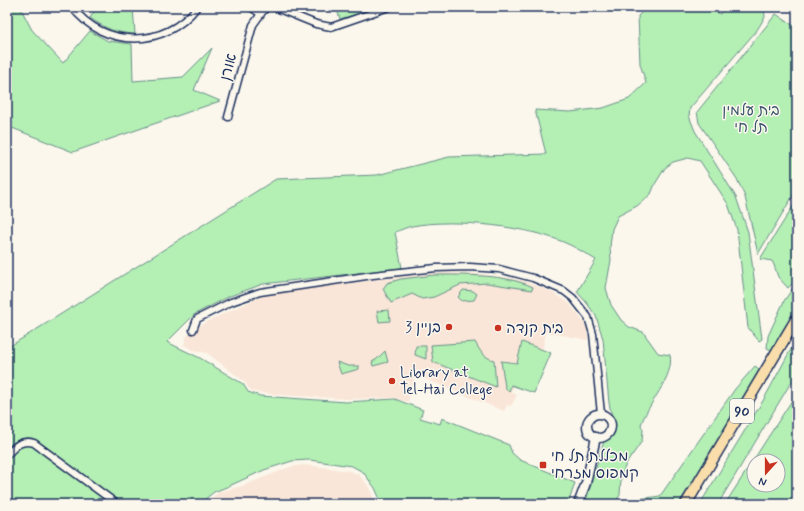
<svg xmlns="http://www.w3.org/2000/svg" width="804" height="511" font-family="Mynerve,'Playpen Sans Hebrew',sans-serif">
	<rect width="100%" height="100%" fill="#fbf7ec"/>
	<filter id="ink" filterUnits="userSpaceOnUse"><feTurbulence type="fractalNoise" baseFrequency=".025" numOctaves="2"/><feDisplacementMap in="SourceGraphic" scale="8" xChannelSelector="R" yChannelSelector="G"/><feConvolveMatrix kernelMatrix="1 2 1 2 8 2 1 2 1" color-interpolation-filters="sRGB"/></filter>
	<g filter="url(#ink)">
		<path fill="#fae6d8" d="M442,272l29,1 26,3 28,5 28,12 16,10 10,13 8,11 1,13 -42,-8 -3,16 -18,14 -14,30 6,3 -6,11 -4,-1 -3,6 -89,-36 -7,27 -14,-4 -46,1 -67,-4 -27,-3 -6,-4 -3,-6 -38,-29 -14,-3 -9,-5 2,-8 7,-7 15,-9 54,-25 55,-9z
			M302,465l12,1 36,5 9,4 8,9 5,10 4,10h-172l15,-12 23,-6 48,-19z"/>
		<path fill="#b4efb4" stroke="#688f89" fill-rule="evenodd" d="M14,7h6l12,23 31,33 27,-32 18,10 24,3 1,37 50,-4 29,-29 -18,42 26,11 -147,51 -66,-26v-104z
			M97,7h36l2,27c-20,-1 -28,-5 -45,-16z
			M336,7h25v4l-1,2 -20,6z
			M647,7h60l13,7 6,-7h38l1,10 -8,13 -67,78 -1,8 6,15 41,66 12,35 14,107 -3,2 -11,-13 -11,-98 -9,-26 -28,-43 -12,-3 -15,4 -8,6 -10,16 -4,10 -14,12 -19,10 -6,13 -2,18 1,13 -5,28 5,17 10,15 8,7 14,5 15,21 12,2c5,22 -23,49 -29,70l2,5 -1,11 -16,23 -5,13 -1,18 -6,9h-29l19,-63 9,-19 -4,-19 -6,-64 -7,-23 -10,-14 -9,-10 19,-32c-9,-5 -17,-11 -26,-15 -39,-19 -115,-27 -158,-19 -5,1 -11,4 -17,6l7,36 -139,16 -33,12 -35,18 -28,28 33,16 43,26 5,8 12,4 86,6 49,-3 28,11 -3,8 20,6 2,-6 67,27 3,8 8,7 55,23 -7,21h-186l-7,-16 -12,-16 -11,-6 -43,-6 -17,1 -28,9 -35,16 -15,6 -15,12h-77l-84,-63c-14,-3 -20,-4 -31,7v-100l269,-169 101,-4 72,-18 97,-3 -11,-44 35,2 33,-4 26,-9 17,-16 -6,-19 -2,-48z
			M776,14l21,14v167l-3,-1 -36,60 -13,-57 -8,-18 -38,-56 -2,-11z
			M797,200v79l-9,9 -10,-11 -4,-12 -2,-4 -12,-2z
			M434,275c31,0 71,-1 99,12l-1,3 -45,-7 -27,2 -26,12 -12,2 -10,-5 -21,9 -8,-14 4,-6 14,-4z
			M797,282v26l-24,43 -6,-3 1,-12 16,-35z
			M463,290l10,1 4,3 -3,6 -12,1 -4,-4z
			M389,310l1,11 -11,1 -2,-11z
			M797,338v41l-7,5 -72,120h-18l64,-105z
			M475,342c5,9 8,15 19,18l2,27 -63,-25 -2,-17z
			M522,342l29,11 -17,40 -23,-8 -2,7 -4,-5 -4,-26 16,2z
			M416,346h10v13l-11,-4z
			M385,351l3,11 -15,4 -1,-4 5,-3z
			M337,362l11,4h11v3l-18,5z
			M755,366l8,6 -48,78 -37,54h-63l2,-2 43,-6 75,-107z
			M797,393v111h-72l71,-110zM754,461h24v24h-24z
			M19,445h14l82,59h-108v-46z"/>
		<g fill="none" stroke-linecap="round" stroke-linejoin="round">
			<g stroke="#1b2f5e" stroke-width="9">
				<path id="minor" d="M72,7c32,42 93,42 125,0
					M251,7l7,5 5,-1 4,-4
					M274,7l42,17 15,3 58,-20
					M228,117l25,-92 10,-14
					M193,330l4,-11 34,-17 29,-10 113,-17 63,-7 34,-1 29,2 34,9 31,13 9,7 15,19 5,17 8,80
					M7,455c8,-9 14,-16 27,-12l83,61"/>
			</g>
			<g stroke="#1b2f5e" stroke-width="11">
				<path id="tertiary" d="M587 426a12 12 0 1 1 24 0a12 12 0 1 1-24 0Z
					M578,504l8,-21 10,-46"/>
			</g>
			<g stroke="#1b2f5e" stroke-width="13">
				<path id="trunk" d="M686,504l111,-186"/>
			</g>
			<use href="#minor" stroke="#fbf7ec" stroke-width="6"/>
			<use href="#tertiary" stroke="#fbf7ec" stroke-width="8"/>
			<use href="#trunk" stroke="#f9deab" stroke-width="10"/>
		</g>
	</g>
	<g fill="#c8321e" stroke="#fbf7ec" stroke-width="1.5">
		<circle cx="449" cy="327" r="4"/>
		<circle cx="498" cy="328" r="4"/>
		<circle cx="392" cy="381" r="4"/>
		<rect x="539" y="461" width="8" height="8" rx="2"/>
	</g>
	<g text-anchor="middle" stroke-width="3" stroke-linejoin="round" paint-order="stroke">
		<rect fill="#fbf7ec" stroke="#5e6b89" stroke-width="1" x="730" y="399" width="24" height="24" rx="3"/>
		<g font-size="14" font-weight="bold" fill="#1b2f5e">
			<text x="742" y="416">90</text>
		</g>
		<g font-size="15" fill="#1b2f5e" stroke="#fbf7ec">
			<text transform="translate(228 67) rotate(-75)" y="5">אורן</text>
		</g>
		<g font-size="15" fill="#3a556f" stroke="#fbf7ec">
			<text x="751" y="115">בית עלמין<tspan x="751" dy="17">תל חי</tspan></text>
		</g>
		<g font-size="15" fill="#1b2f5e" stroke="#fbf7ec" text-anchor="start">
			<text x="441" y="332" text-anchor="end">בניין 3</text>
			<text x="506" y="333">בית קנדה</text>
			<text x="400" y="377">Library at<tspan x="400" dy="17">Tel-Hai College</tspan></text>
			<text x="551" y="461">מכללת תל חי<tspan x="551" dy="17">קמפוס מזרחי</tspan></text>
		</g>
	</g>
	<rect width="804" height="511" fill="none" stroke="#fbf7ec" stroke-width="24"/>
	<rect x="12" y="12" width="780" height="487" fill="none" stroke="#1b2f5e" stroke-width="1.5" filter="url(#ink)"/>
	<g transform="translate(766 473) rotate(201)"><circle r="19" fill="#fbf7ec" stroke="#a1a7b3"/>
	<path d="M0-3L7 15L0 10L-7 15Z" fill="#c8321e"/>
	<text y="-6" font-size="11" font-weight="bold" text-anchor="middle" fill="#1b2f5e">N</text>
	</g>
</svg>
